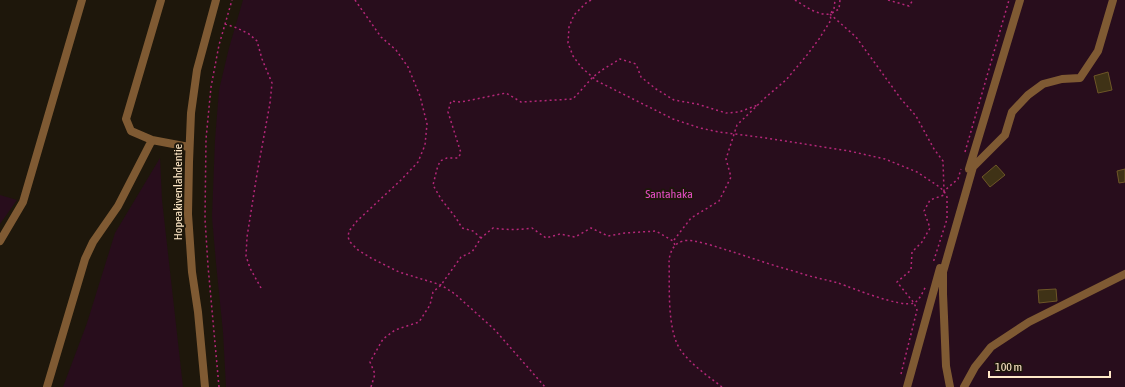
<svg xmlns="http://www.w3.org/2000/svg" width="1125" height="387" font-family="'Asap Condensed',sans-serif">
	<rect width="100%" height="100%" fill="#1e170b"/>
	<path fill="#280d1c" d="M243,0h882v387h-899l-3,-55 -7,-69 -4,-46 3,-77 4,-50 10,-42z
		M160,158l2,42 21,187h-120l24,-64 28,-90z
		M0,195l17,5 -17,24z"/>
	<path fill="#3f3216" stroke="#6d5627" d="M1108,72l4,18 -14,3 -4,-17z
		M996,165l9,10 -15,12 -8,-10z
		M1125,169v13l-6,1 -2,-12z
		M1056,289l1,12 -18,2 -1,-13z"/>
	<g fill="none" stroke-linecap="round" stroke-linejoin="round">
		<path stroke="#b42779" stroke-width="1.5" stroke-dasharray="2 3" stroke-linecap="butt" d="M355,0l26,37 15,13 12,17 12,29 7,28 -2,21 -7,17 -17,18 -44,41 -8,10 -1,6 2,5 8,8 13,8 28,14 42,13 14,9 40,36 50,57
			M591,0l-5,3 -12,12 -5,12 -1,16 5,13 8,11 16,14 76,38 27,9 19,4 47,6 83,13 36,8 32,13 21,14 6,5 3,6v22l-14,44
			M795,0c10,6 23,16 35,14l4,-5 1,-9
			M888,0l21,6 4,-6
			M832,13l7,-4 1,-9
			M830,14l26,23 45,62 15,17 18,33 9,12 1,30
			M225,24l12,4 12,6 8,7 5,18 10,24 -2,20 -13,71 -10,63 -1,19 4,12 11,20
			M965,152l44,-152
			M481,238l-8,-7 -11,-3 -6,-10 -15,-19 -8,-14 4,-16 3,-8 7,-3h11l3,-5 -13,-41 3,-11 10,1 45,-9 15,9 52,-3 20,-22 9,-7 18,-11 16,5 5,13 15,12 18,11 23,4 29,9 13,-1 19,-7
			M674,240l17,-22 28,-17 12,-24 -5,-18 11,-34 29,-28 20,-17 21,-25 12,-16 12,-19 -1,-6
			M901,374l16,-64 -3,-7 -17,-21 14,-12 1,-18 10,-10 8,-14 -6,-17 6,-11 14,-5v-4l14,-12 3,-10
			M219,387l-11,-121 -3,-47 1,-80 5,-52 8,-42 13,-45
			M371,387l4,-13 -5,-12 13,-23 12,-9 24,-8 11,-17 3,-13 8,-7 20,-28 11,-5 9,-14 12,-10c13,2 26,2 39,0l14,10 14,-4 15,3 16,-9 17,8 17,-3 31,-2 17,10 2,4
			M722,387c-14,-11 -29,-21 -40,-35 -16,-20 -12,-67 -13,-93 2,-8 4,-15 14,-18 10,-3 36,7 47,10 22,7 44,15 67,21 13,5 27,7 41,11 15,5 62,25 76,20 6,-3 9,-12 12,-17"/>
		<path stroke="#7f5a33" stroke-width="8" d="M161,0l-35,119 5,12 21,9 37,7
			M969,169l51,-169
			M0,241l23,-39 59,-202
			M47,387l38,-128 8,-17 25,-36 34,-66
			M205,387l-7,-75 -6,-40 -4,-58 1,-52 2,-49 6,-43 19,-70
			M907,387l33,-119
			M950,387l-4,-21 -2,-49 -1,-23v-22l30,-105 32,-32 7,-23 16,-17 15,-11 19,-5 18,-1 18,-27 15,-51
			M964,387l11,-20 16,-20 38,-25 96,-48"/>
	</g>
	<g text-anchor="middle" stroke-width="4" stroke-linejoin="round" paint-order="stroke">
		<g font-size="12" fill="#ffe8c7" stroke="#1e170b">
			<text transform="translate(178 192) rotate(-90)" y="4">Hopeakivenlahdentie</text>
		</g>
		<g font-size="12" fill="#e44ec2" stroke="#1e170b">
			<text x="669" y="198">Santahaka</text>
		</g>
	</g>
	<path d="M989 371v6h121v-6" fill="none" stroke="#ffe8c7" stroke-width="2"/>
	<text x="995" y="371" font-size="12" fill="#ffe8c7" stroke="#1e170b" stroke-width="3" paint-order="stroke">100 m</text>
</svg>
